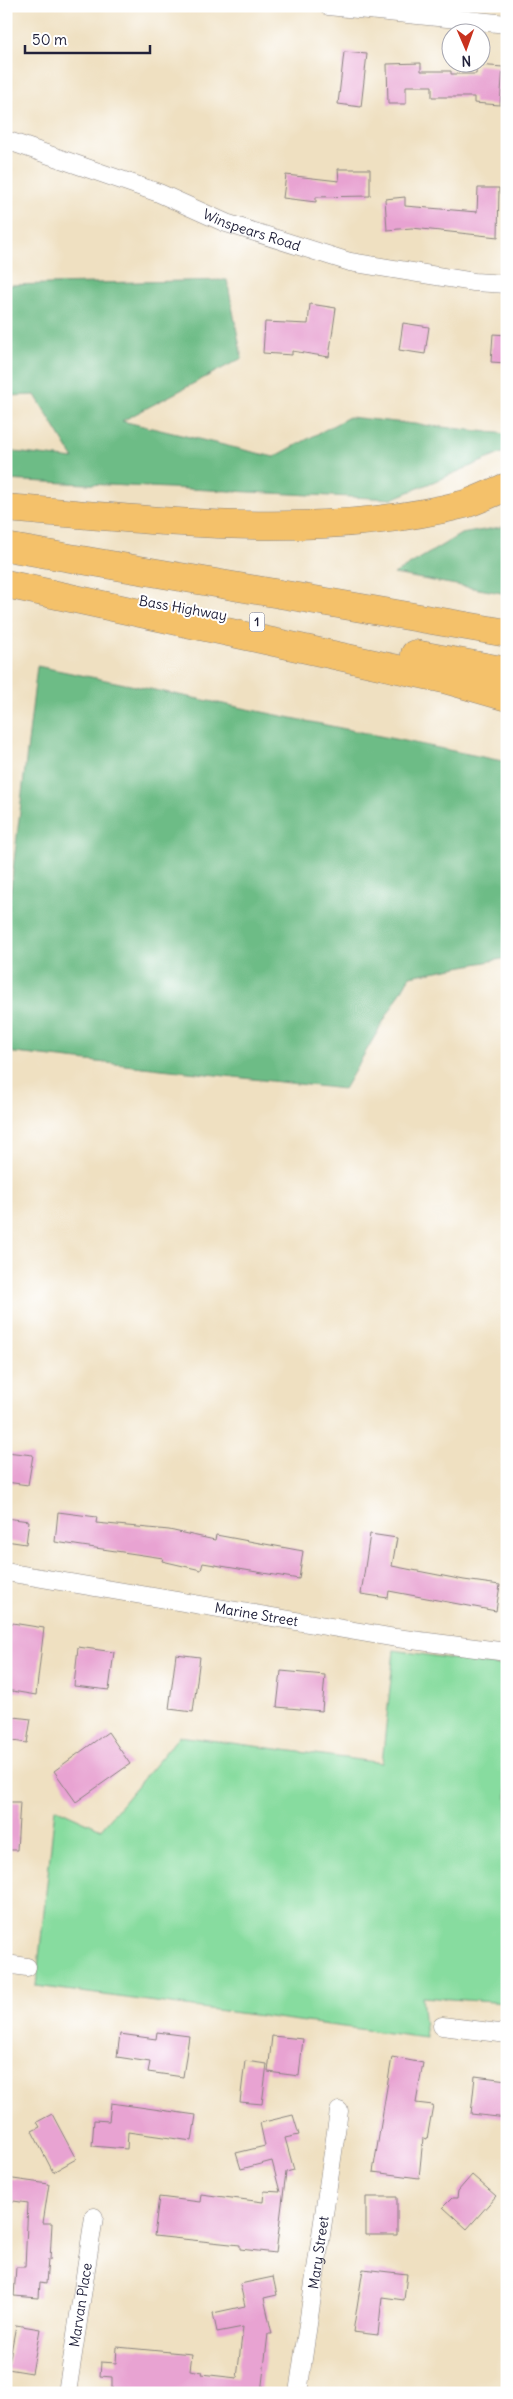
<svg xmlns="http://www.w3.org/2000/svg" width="513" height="2399" font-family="Delius,sans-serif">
	<rect width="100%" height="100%" fill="#fff"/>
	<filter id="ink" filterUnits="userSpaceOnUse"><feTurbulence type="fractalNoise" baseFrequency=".02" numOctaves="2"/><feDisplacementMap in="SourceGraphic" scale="10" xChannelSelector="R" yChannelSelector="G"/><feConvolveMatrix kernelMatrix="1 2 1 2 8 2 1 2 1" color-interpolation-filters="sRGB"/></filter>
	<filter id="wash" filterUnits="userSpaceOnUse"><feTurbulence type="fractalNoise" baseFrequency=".0096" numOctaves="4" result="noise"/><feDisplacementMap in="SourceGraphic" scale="20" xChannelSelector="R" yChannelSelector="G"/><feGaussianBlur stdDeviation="1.12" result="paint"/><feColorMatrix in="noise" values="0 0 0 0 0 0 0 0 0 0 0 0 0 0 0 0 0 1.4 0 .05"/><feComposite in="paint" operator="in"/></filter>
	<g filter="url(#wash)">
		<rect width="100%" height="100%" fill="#efe0c1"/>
		<path fill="#87dc9f" stroke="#547f6d" d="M394,1650l113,17v336l-85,-6 4,41 -390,-52 19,-178 46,21 78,-93 203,27z"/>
		<path fill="#6dbc86" stroke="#486f60" d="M227,280l15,78 -120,63 152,36 75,-40 158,17v17l-115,48 -386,-19v-29l68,8 -39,-64 -29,1v-111z
			M507,526v68l-113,-20 67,-40z
			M37,666l470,96v196l-97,18 -66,113 -338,-37v-122z"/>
		<g id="blocks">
			<path fill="#e8a3d2" d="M344,52l23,2 -6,53 -23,-3z
				M421,63v8h30v3h25l1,-9 26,2 -3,38 -26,-2v-6h-42v-11h-26v18h-18l-1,-40z
				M338,169h32v27l-54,1v5l-33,-4 3,-23 53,6z
				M478,188h21l-1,49 -86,-9 -25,2 -2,-31 20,-2v9l72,6z
				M310,304l26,4 -7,49 -37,-6v4l-29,-2 2,-31 43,2z
				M403,323l26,4 -4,27 -26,-4z
				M493,334l14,1v28l-16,-1z
				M6,1452l27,3 -5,30 -22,-3z
				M58,1512l39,5 -1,6 73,7 46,10 1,-5 87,16 -4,28 -96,-16 -2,7 -39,-9 1,-3 -108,-16z
				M6,1518l23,3 -3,23 -20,-3z
				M370,1534l27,4 -5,28 72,14 36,5 -4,26 -107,-20 -1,7 -27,-4z
				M6,1622l38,6 -8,67 -30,-5z
				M78,1647l36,5 -5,38 -35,-4z
				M176,1654l24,3 -7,55 -24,-3z
				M281,1671l44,4 -3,36 -45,-4z
				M6,1716l25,3 -4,24 -21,-3z
				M108,1732l22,32 -54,38 -22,-31z
				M6,1802h14l-3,48h-11z
				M157,2032l32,4 -6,41 -35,-5 2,-10 -33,-5 3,-23 36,5z
				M272,2036l31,3 -4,37 -31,-4z
				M392,2057l31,6 -7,40 17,2 -6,34 -4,-1 -4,40 -46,-6z
				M245,2061l22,3 -5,40 -22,-2z
				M475,2076l32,4v38l-36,-4z
				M111,2103l85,12 -4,26 -64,-9 -1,17 -35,-3 2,-26 15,1z
				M52,2114l24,45 -23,13 -21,-41 8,-4 -3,-5z
				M293,2115l6,20 -14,3 9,32 -8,2 -10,81 -36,-4v-4l-86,-9 5,-39 41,5 1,-8 62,8 1,-11 16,1 -8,-31 -31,8 -5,-16 29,-7 -5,-23z
				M472,2175l24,21 -29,33 -24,-22 9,-9h5l1,-7z
				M6,2178l43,6 -6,39h9l-2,37h-2l-2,23 -6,-1 -1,16 -25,-2 2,-29h9l3,-64 -22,-3z
				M366,2197h31v38h-31z
				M363,2269l44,5 -3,26 -22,-3 -4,38 -25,-3z
				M273,2277l4,18 -13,3 8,36h-4l-7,59h-114l-35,-3v-13l-12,-1 1,-14 15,1 1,-16 75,7 -2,16 12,2 -1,2 36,4 6,-51 -26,5 -4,-19 32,-7 -5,-22z
				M16,2325l24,4 -8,44 -24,-4z"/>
		</g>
	</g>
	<g filter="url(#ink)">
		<use href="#blocks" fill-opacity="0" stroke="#88817e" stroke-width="1"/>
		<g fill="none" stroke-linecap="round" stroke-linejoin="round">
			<g stroke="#88817e" stroke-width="19">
				<g id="minor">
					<path d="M328,6l179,18"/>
					<path id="s1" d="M6,140l153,53 67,30 124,39 124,20 33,2"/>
					<path id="s2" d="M6,1572l390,66 111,14"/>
					<path d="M6,1964l21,3"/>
					<path d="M442,2026l65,8"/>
					<path id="s3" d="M67,2393l27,-176"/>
					<path id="s4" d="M298,2393l41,-282"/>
				</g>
			</g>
			<g stroke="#88817e" stroke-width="29">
				<path id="motorway" d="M6,508c152,12 309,34 459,-4 14,-4 28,-12 42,-17
					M6,547l501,86
					M6,584l438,95 63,18
					M415,654l92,17"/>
			</g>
			<use href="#minor" stroke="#fff" stroke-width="18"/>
			<use href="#motorway" stroke="#f4c16b" stroke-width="28"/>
		</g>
	</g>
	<g text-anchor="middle" stroke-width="4" stroke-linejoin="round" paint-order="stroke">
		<rect fill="#fff" stroke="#646476" stroke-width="1" x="249.5" y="612.5" width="15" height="19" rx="4"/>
		<g font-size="12" font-weight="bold" fill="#22223b">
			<text x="257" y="626">1</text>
		</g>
		<g font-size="14" fill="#22223b" stroke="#fff">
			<text dy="5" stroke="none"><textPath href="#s1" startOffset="262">Winspears Road</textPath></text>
			<text transform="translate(183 608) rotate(10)" y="5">Bass Highway</text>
			<text dy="5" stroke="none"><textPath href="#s2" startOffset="254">Marine Street</textPath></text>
			<text dy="5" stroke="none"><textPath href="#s4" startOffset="142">Mary Street</textPath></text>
			<text dy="5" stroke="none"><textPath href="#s3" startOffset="89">Marvan Place</textPath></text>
		</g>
	</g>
	<rect width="513" height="2399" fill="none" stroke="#fff" stroke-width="25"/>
	<g transform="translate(466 48) rotate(178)"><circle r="24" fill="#ffffff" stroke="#a7a7b1"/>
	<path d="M0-4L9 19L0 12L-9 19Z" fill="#c8321e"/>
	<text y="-8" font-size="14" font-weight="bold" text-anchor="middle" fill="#22223b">N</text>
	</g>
	<path d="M25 45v8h125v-8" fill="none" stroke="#22223b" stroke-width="2.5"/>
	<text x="32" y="45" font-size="15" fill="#22223b" stroke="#ffffff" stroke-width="4" paint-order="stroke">50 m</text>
</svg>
